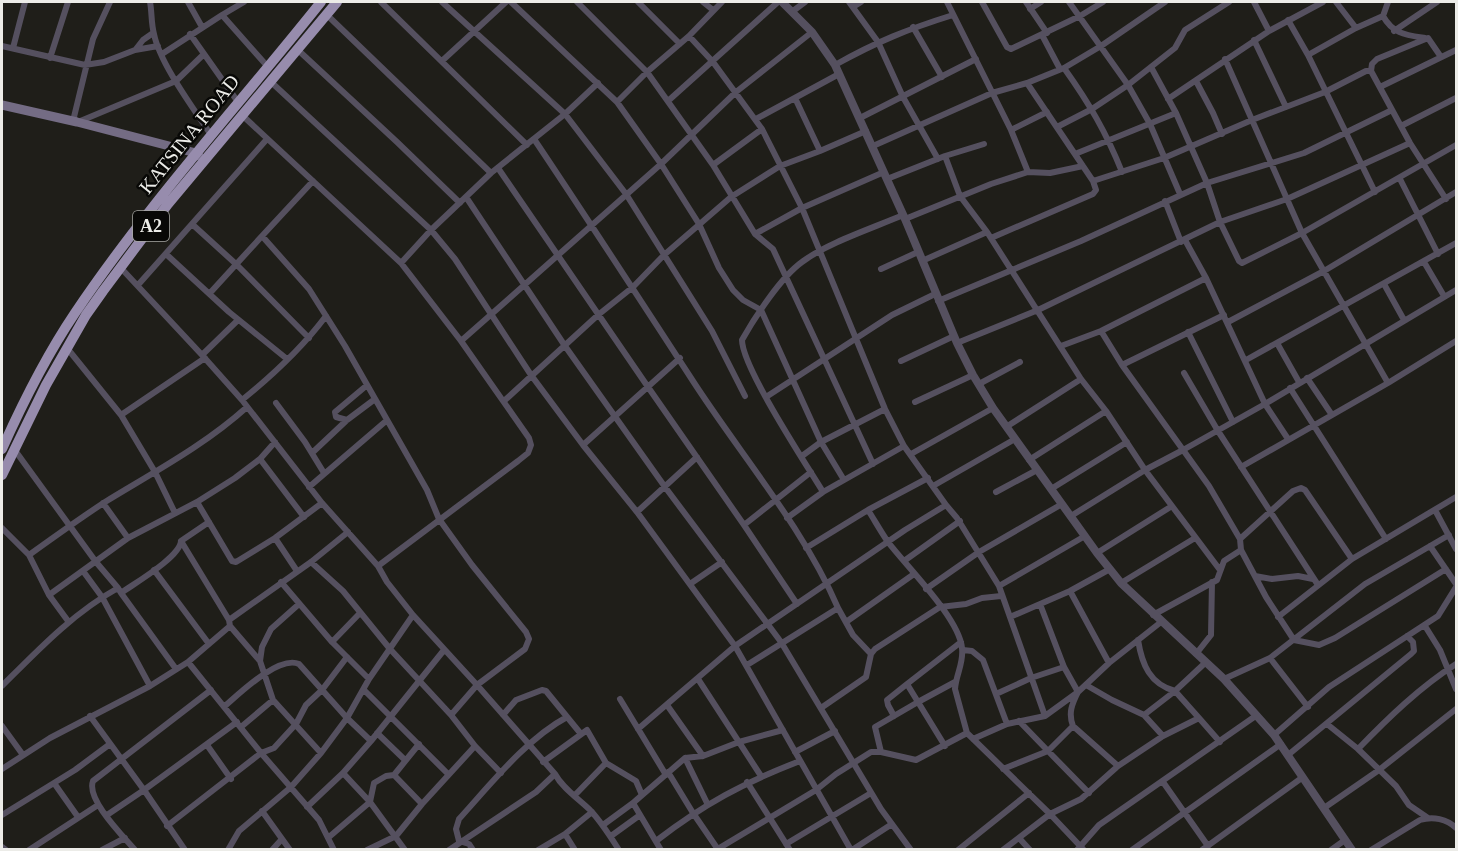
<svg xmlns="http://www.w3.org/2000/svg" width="1458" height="851" font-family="Georgia,serif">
	<rect width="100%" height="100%" fill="#1f1e19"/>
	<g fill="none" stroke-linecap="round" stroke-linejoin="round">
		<path stroke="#55505f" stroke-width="6" d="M150,2c2,10 1,21 4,32 6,30 40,75 57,101
			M188,2l14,25
			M244,2l-22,13 46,52
			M381,2l146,143
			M442,2l123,112 61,80 86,137 33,65
			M511,2l106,100 44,62 38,60 20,44 14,22 10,10 18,10 60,132 23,38
			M577,2l70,70 66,93 42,69 18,15 100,215
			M638,2l42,42
			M703,2l10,8
			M849,2l29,40 25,55 35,62
			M947,2l64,128 17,42
			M982,2l25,45 4,2 69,-33 23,-14
			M1026,2l21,31
			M1069,2l59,83 22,39 30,70
			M1254,2l15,29
			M1336,2l20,26
			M1388,2l-5,14c10,18 23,19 42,22
			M853,7l8,-5
			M1030,9l11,-7
			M793,11l12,-9
			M326,14l165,159
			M1288,20l20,35 67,137
			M913,27l29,50
			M1394,31l43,-29
			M190,34l48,68
			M1042,35l18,34
			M689,36l24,26 49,67 40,79 83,201 19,37 -81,46
			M1254,40l32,67
			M2,46l83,19 19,-3 31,-12 23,-4
			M13,48l12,-46
			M136,49l7,-9 10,-7
			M298,50l99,92 63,61
			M162,54l60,-39
			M1308,55l48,-27 27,-12
			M50,58l18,-56
			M1225,59l77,174 86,150
			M443,60l63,-58
			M835,65c41,-23 73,-36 118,-50
			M1151,67l25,46 31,70 13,39 19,39 3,2 60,-30 154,-88
			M1064,68c25,35 42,64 58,104
			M1371,71l39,72 36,56
			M1371,71l1,-7 5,-5 51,-21 13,19
			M1196,81l17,32 9,21
			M271,82l160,148 24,29 76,116 52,70 54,67 98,134 116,204
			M1380,87l76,-37
			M795,98l25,53
			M1168,99l101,-68 54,-29
			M668,101l110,-99
			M617,102l30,-30 42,-36 33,-34
			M243,116l158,147 60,78 68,97 2,7 -3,8 -10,8 -140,105
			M860,118l116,-59
			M756,119l83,-45
			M73,121l20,-82 17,-37
			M78,122l98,-41 28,-27
			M1401,126l55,-28
			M1057,127l35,-18 36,-24 47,-37 10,-18 44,-28
			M1011,130l36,-18
			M534,139c53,79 105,159 157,239 48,75 111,147 147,230l-91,57
			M873,146l119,-53 35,-10 37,-15 37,-22 64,-44
			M1075,154l101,-41
			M945,156l15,40 27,36 94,147 25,32 39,59 75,100
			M713,165l49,-36
			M498,168l150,219 96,138 53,79
			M887,179l58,-23 39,-12
			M1400,179l38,75
			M313,181l-51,55 47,53 36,57 82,144 12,29 33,46 54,67 3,7 -4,10 -48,36 -26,30
			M1093,181l71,-23 88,-38 73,-28 41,-21h5
			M466,197l99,149 100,141 116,155 100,167 30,41
			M1165,201l16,41
			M905,219l86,-35 37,-12 22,1 33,-7
			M192,224l45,41 72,73
			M755,234l47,-26 82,-36
			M991,238l102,-44 3,-4 -3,-9 -66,-98
			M1185,240l21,38 59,126 23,35
			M166,254l63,58 58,47
			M922,261l65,-29
			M1424,262l20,34
			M401,263l30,-33 60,-57 74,-59 33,-31
			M120,267l82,88 40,45 80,103 56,63 9,16 26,33 64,70 78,89c8,15 24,25 36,37 11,12 19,25 28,39
			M881,269l37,-17
			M1384,284l20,36
			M138,285l129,-146
			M210,293l52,-57
			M938,301l143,-60 126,-58 97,-30 88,-43
			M1228,322l96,-51 132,-79
			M1101,331l21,34 87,121 31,53 1,11 25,47 28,43 25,5 16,-7 111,-69
			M1188,332l45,90
			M461,341l200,-177 75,-72 76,-60
			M957,343l81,-33 182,-88 67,-23 123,-56
			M1277,343l22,39
			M1061,346l40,-15 105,-53
			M67,348l54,67 34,57 20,41
			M202,355l36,-35
			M1246,360l210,-117
			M901,361l53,-25
			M1122,365l102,-50
			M1184,373l34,58 100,154
			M1307,378l25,37
			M979,384l41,-22
			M1290,388l96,151
			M766,397l126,-82 43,-21
			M242,400c31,-25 60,-52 84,-84
			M504,401l94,-86 35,-28 31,-32 67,-58 49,-31 40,-15 46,-20
			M915,402l58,-27
			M276,403l29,39 19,31
			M121,415l84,-57
			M347,420l-11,-3 -1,-5 31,-26
			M1006,427l75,-48
			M583,445l97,-87
			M312,453l35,-33 28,-21
			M911,454l82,-46
			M802,456l19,-14 64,-33
			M260,459l44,58
			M1029,460l77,-49
			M1241,467l147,-84 68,-42
			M933,486l82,-47
			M309,487l77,-66
			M1051,489l76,-47
			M996,492l41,-22
			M197,502l35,59 4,1 39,-24 47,-35
			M103,503l25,35
			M946,505l11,13 42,68 86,-50
			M868,510c7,11 13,22 20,32 19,25 71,76 74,106 2,15 -6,26 -7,41l12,44 83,81 31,-15 37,-33 45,-30 36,-18 21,24
			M1435,510l21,39
			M637,512l60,-55
			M1071,516l74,-46 38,-20 82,-46 191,-114
			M787,518l36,-26c-17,-28 -81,-125 -81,-152 13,-23 39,-63 60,-78 25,-19 71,-34 101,-47
			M744,525l67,-53
			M2,528l27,27 20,40 19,26
			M275,538l22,33
			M1240,539l53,-48 8,-3 4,2 47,69
			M181,541l48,79 1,6 30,35
			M1430,546l26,38
			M806,548l62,-38 60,-32
			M1097,553l75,-47
			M29,555c25,-18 50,-36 76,-53 49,-30 100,-57 142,-95
			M904,561l56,-40
			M311,562l32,29 47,58 61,66 24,31 26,27
			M154,570l55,74
			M83,571l19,26 48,89
			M1255,576l17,3 26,-3 15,3
			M281,582l51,60 37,37
			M1121,583l74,-45
			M690,584l32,-22
			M999,586l46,130
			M118,588l3,5c14,-10 59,-36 60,-52l28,-19
			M926,589l53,-37 83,-48
			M1070,591l39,72 52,-41
			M121,593l55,76
			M49,595l79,-57 69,-36 38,-24 25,-19 15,-17
			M299,604l-28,25 -9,18 -2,14 13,39 48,53
			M1040,604l24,63 14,25c-6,12 -10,21 -5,34
			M838,608l15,27 18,19
			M1153,615l64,-35 7,-19 17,-11
			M1010,617l60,-26 40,-22
			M1278,617l74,-58 104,-62
			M229,620l82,-58 37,-30
			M846,622l68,-48
			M1425,626l15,24 16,39
			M1138,640c4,25 12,44 37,51l-31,24 19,21
			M332,642l28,-29
			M963,650l9,1 11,9 24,64
			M1196,654l15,-19 1,-53
			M1270,658l38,49
			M188,662l73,91 58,67 15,30
			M698,679l63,97
			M1224,679l46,-21 95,-74 84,-49
			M1086,685l26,15 32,15
			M2,686c36,-36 71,-73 116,-98l-22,-26 -82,-113
			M365,691l83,83
			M996,694l35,-16 33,-11
			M620,699l46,76
			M667,705l36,51
			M225,706c15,-13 54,-51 74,-42l48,54 24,23
			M821,708l45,-31 5,-23 4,-5 65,-42 26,-3 16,-6 19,-2
			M503,715l13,-15 26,-10 4,1 35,43
			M90,716l54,74 41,60
			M894,716l-6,-11 -1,-5 20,-16
			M1199,718l-24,-27 30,-28
			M1019,721l29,30 25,-25 45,40
			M1327,724l31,25 38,37 13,19 19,13
			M2,726l21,29
			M241,727l32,-27
			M638,729l97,-83 170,-116 41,-25 -42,-59
			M377,733l28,27
			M1274,735l55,-48 109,-71 18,-29
			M973,739l34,-15 38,-8 33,-24 31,-29
			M207,745l24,34
			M945,746l-27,-44 37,-20
			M1358,749c30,-31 62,-62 98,-85
			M795,752l40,-21
			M881,752l-6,-25 43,-25 -11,-18 54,-42
			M1288,755l123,-101 3,-3 -1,-9 -6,-6
			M685,758l22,45
			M543,762l44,-32 19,33 30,18 6,14 -9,8 28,47
			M2,769l48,-31 100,-52 38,-24 42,-36
			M1003,769l45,-18 41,42
			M668,772l25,41 24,35
			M343,773l27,29 35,48
			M394,775l28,29
			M747,782l43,68
			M1163,782l45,64
			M54,783l24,34
			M575,795l31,-32
			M307,807l36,-34 28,-32 73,-91
			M1324,808l55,-38 77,-61
			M262,811l28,39
			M2,815l73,-45 35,-26
			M107,815l37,-25 93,-68
			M603,825l30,-22 52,-45 18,-2 36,-14 44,-12
			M167,826l94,-73 13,-5 22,-24 10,-19 16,-15 25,-33
			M565,834l27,-22
			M611,836l29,-21
			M329,837l41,-35 4,-19 12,-7 8,-1 25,-31
			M1019,838l11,12
			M459,841l-3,-12 3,-10c31,-34 67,-80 108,-102
			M459,841l10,3 4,6
			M656,841c48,-37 87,-58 144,-80
			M786,844l85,-51
			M2,847l4,3
			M29,850l69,-45
			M102,850l23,-12
			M135,850c-13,-15 -49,-51 -42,-69l118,-91
			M228,850l11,-19 52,-44 30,-34 26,-35 22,-39 44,-64
			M272,850l10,-11
			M367,850l29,-14 26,-32 53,-58
			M449,850l87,-58 19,-18
			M538,850l27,-16 10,16
			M716,850l100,-60 20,-16 35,-22h10l35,8 51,-27
			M852,850l40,-26
			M958,850l71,-57
			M1003,850l47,-36 33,35
			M1077,850l22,-25 158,-110
			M1132,850l149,-106
			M1202,850l101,-73
			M1331,850l14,-10
			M1371,850l49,-30c13,-4 27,-1 36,8"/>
		<path stroke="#55505f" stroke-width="8" d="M782,2l30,30 23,33 70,154 52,124 16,32 20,33 104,145 24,30 103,96 50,56 78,115"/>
		<path stroke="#746c84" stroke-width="9" d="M2,105l75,17 119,31 3,3"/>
		<path stroke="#978cad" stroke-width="10" d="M2,449c21,-47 44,-93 73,-136 74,-110 164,-208 246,-311
			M2,475l44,-90 40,-70 17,-24 65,-87 169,-202"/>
	</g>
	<g text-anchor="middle" stroke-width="5" stroke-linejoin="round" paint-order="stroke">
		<rect fill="#080806" stroke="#a8a8a4" stroke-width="1.5" x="133" y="211" width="36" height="30" rx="4.5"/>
		<g font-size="18" font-weight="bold" fill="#ecece8">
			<text x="151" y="232">A2</text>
		</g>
		<g font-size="20" fill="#ecece8" stroke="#080806">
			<text transform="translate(189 134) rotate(-51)" y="7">KATSINA ROAD</text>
		</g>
	</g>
	<rect width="1458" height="851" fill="none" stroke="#ecece8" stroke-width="6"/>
</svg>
